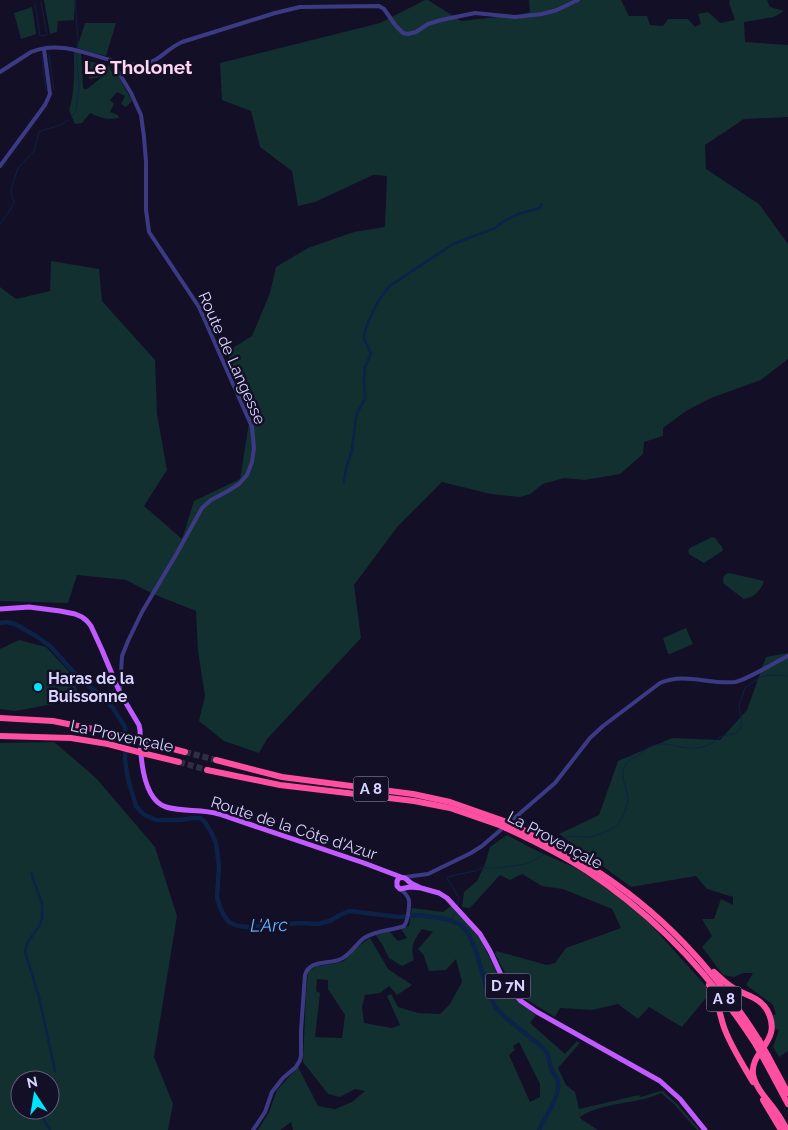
<svg xmlns="http://www.w3.org/2000/svg" width="788" height="1130" font-family="Raleway,sans-serif">
  <style>
    .green { fill: #12302f; fill-rule: evenodd }
    .lines { fill: none; stroke-linecap: round; stroke-linejoin: round }
    .stream { stroke: #0c2248; stroke-width: 1 }
    .canal { stroke: #0c2248; stroke-width: 2.5 }
    .river { stroke: #0c2248; stroke-width: 4.5 }
    .highway-tunnel { stroke: #312d47; stroke-width: 6; stroke-dasharray: 6 3; stroke-linecap: butt }
    .minor { stroke: #3d3a85; stroke-width: 4 }
    .major { stroke: #c25bff; stroke-width: 5 }
    .highway { stroke: #ff4fa3; stroke-width: 6 }
    .highway-bridge { stroke: #ff4fa3; stroke-width: 6 }
    .poi-dot { fill: #00e5ff; stroke: #130f26; stroke-width: 2 }
    .labels { text-anchor: middle; dominant-baseline: central; stroke-width: 5; stroke-linejoin: round; paint-order: stroke }
    .shield { fill: #130f26; stroke: #9e99be; stroke-width: 1 }
    .shield-label { font-size: 15px; font-weight: bold; fill: #d9d4ff }
    .street-label { font-size: 16px; fill: #d9d4ff; stroke: #130f26 }
    .poi-label { font-size: 16px; font-weight: bold; fill: #d9d4ff; stroke: #130f26; text-anchor: start }
    .water-label { font-size: 18px; font-style: italic; fill: #62b6ff; stroke: #130f26 }
    .quarter-label { font-size: 19px; font-weight: bold; fill: #ffd6f0; stroke: #130f26 }
  </style>
  <rect width="100%" height="100%" fill="#130f26"/>
  <g class="green">
    <polygon points="44,0 75,0 74,20 58,21 57,32 50,34"/>
    <polygon points="425,0 428,0 461,21 518,15 530,12 529,0 574,0 571,2 582,0 621,0 629,16 647,16 650,25 663,26 668,19 688,19 695,27 701,24 698,14 708,12 720,23 735,20 729,3 730,0 767,0 770,7 784,11 774,17 744,22 745,42 788,45 788,117 744,119 705,145 706,169 759,204 788,244 788,359 761,380 711,398 686,411 663,428 663,436 644,442 643,454 620,474 585,480 564,478 543,484 530,494 520,497 491,494 442,482 398,526 354,585 361,638 267,739 259,753 224,741 199,721 205,696 198,651 196,611 153,594 126,580 77,575 68,603 0,601 0,287 16,299 50,291 51,261 99,269 102,301 155,360 157,414 167,470 144,506 182,539 194,501 240,479 249,423 237,375 226,352 252,336 270,293 276,267 308,248 354,232 385,227 387,176 373,175 315,202 298,206 292,171 260,147 251,111 222,100 220,63 380,23"/>
    <polygon points="32,7 36,34 21,39 14,13"/>
    <polygon points="85,23 116,23 106,56 77,48"/>
    <path d="M74,51L81,52L83,87L84,89H87L102,77L89,79V61L109,66L111,71L118,75L132,101L126,107L121,104L125,96L117,92L110,100L114,104L110,112L118,115L119,118C106,120 101,118 90,113L82,123L75,124L69,110C75,92 74,71 74,51Z"/>
    <polygon points="712,537 715,538 722,547 723,550 721,552 704,563 689,554 688,551 690,548"/>
    <path d="M729,573L764,581C761,591 754,597 744,599L724,584C722,579 723,574 729,573Z"/>
    <polygon points="686,628 693,644 670,654 668,654 663,638"/>
    <polygon points="19,640 46,647 72,675 80,699 15,711 0,709 0,649"/>
    <polygon points="788,653 788,1051 779,1057 773,1047 779,1030 774,1029 772,1015 776,1014 773,1005 746,985 753,973 743,973 734,977 723,975 702,947 712,936 702,919 714,919 721,899 733,905 733,897 707,889 696,876 631,887 559,834 599,815 618,761 672,738 720,740 747,710 766,657"/>
    <path d="M54,742L96,778L155,847L177,916L154,1057L173,1104L168,1130H0V743ZM20,1080H50V1110H20Z"/>
    <polygon points="507,835 535,850 578,869 615,894 644,917 705,985 710,993 682,1027 649,1007 638,1019 618,1004 592,1010 560,1008 555,1017 524,998 505,973 495,954 496,951 547,965 555,963 566,948 621,928 612,909 563,889 542,886 522,874 510,880 500,875 470,908 462,907 464,892 477,881 485,864 490,847"/>
    <path d="M451,906L480,938L501,981L508,991L517,1000L536,1015L530,1023L565,1054L577,1041L580,1043L558,1068L566,1085L575,1092L579,1109L639,1095L640,1097C647,1096 656,1091 663,1091L677,1104L700,1130H697L674,1104L661,1093C636,1105 604,1101 580,1117L581,1119L598,1130H293L291,1122L280,1130H258L269,1112L277,1090L298,1067L318,1106L335,1109L352,1102L365,1091L355,1089L340,1097L328,1094L303,1062L306,994L308,972L316,966L332,964L344,961L357,947L370,938L388,969L412,985L397,995L389,986L380,993L365,995L362,1007L364,1023L392,1028L400,1025L387,996L391,994L398,1007L418,1013L440,1014L450,1004L462,982L456,959L446,970L429,971L423,954L418,949L433,932L422,929C414,940 410,946 414,960L402,966L389,958L382,944L375,934L389,931L398,941L407,938L401,929L409,926L412,908L443,912ZM317,979L328,980V989L345,1015L342,1038L315,1037L320,993L316,991ZM519,1042L540,1084V1097L530,1102L509,1055L515,1050L513,1046Z"/>
  </g>
  <g class="lines">
    <g class="stream">
      <polyline points="35,4 40,36 47,35 41,2"/>
      <polyline points="49,55 54,90"/>
      <polyline points="42,56 46,91"/>
      <polyline points="71,117 76,111 79,85 76,53 78,39 75,0"/>
      <path d="M0,224L10,210L14,203L11,192L12,186L18,168L34,151L39,132C49,127 59,128 68,120"/>
      <path d="M561,840C570,834 577,837 587,837C595,837 613,830 618,824C623,818 627,807 628,800C628,788 617,774 627,763C630,759 635,758 639,755C644,751 646,748 652,746C668,740 678,749 693,748C700,748 708,746 714,742C716,741 719,738 720,737C730,733 736,737 742,725L739,705L745,688L759,678L768,675L788,676"/>
      <polyline points="457,907 459,899 458,896 447,878 451,876 475,871 482,868 499,868 526,864 531,862 545,854"/>
      <polyline points="451,920 456,911"/>
    </g>
    <g class="canal">
      <path d="M344,482L346,469L352,450L356,417L358,411L365,399L364,381L365,367L371,354L364,339V335C368,320 379,296 391,285L453,244L495,228L501,223L518,214L540,208L541,204"/>
      <polyline points="32,873 32,876 42,903 42,918 40,925 27,943 25,952 39,997 55,1071"/>
      <polyline points="45,1110 44,1120 50,1130"/>
    </g>
    <path class="river" d="M0,623L7,622L15,624L36,636L50,646L79,678L104,698L113,708L125,727L126,743L125,760L128,779L136,806L143,814L156,820H180L193,818H200L205,822L211,832L216,843L219,867L217,897L220,907L224,916L229,922L238,926L249,927L301,923L318,924L330,921L340,915L350,911L399,917L419,915L447,919L461,925L468,933L475,948L487,989L495,1007L506,1018L542,1047C552,1057 547,1058 551,1068C552,1072 556,1075 557,1079C563,1094 545,1116 539,1130"/>
    <g class="highway-tunnel">
      <polyline points="185,752 216,760"/>
      <polyline points="179,762 207,770"/>
    </g>
    <g class="minor">
      <polyline points="110,60 116,68 131,93 141,115 144,137 146,162 146,210 149,232 199,307 252,427 254,448 252,462 247,475 239,484 228,491 211,500 202,508 177,553 142,612 128,641 122,656 120,690"/>
      <path d="M0,72L31,52C62,39 92,57 122,63C127,64 132,65 138,65C160,63 164,50 182,42L275,13L300,7L379,6L384,9L396,26L403,33L408,34L416,32L428,24L441,20L475,13L515,17L542,14L557,10L578,0"/>
      <polyline points="0,166 45,105 50,94 44,49"/>
      <path d="M405,877L428,874L471,853L482,846L555,783L590,738L603,726L660,683C685,672 709,685 735,682C747,680 775,662 788,656"/>
      <path d="M253,1130L265,1112L272,1092L283,1078L296,1067L300,1060L301,1056V1031L305,975C310,959 328,965 341,959C350,955 356,944 364,938C376,930 390,931 404,926C407,922 407,919 408,915C410,902 411,897 400,889"/>
    </g>
    <g class="major">
      <path d="M0,609L29,607L60,611L75,614L82,617L87,621L91,626L102,650L120,693L139,725L140,730C140,751 141,799 166,807C182,812 202,809 219,814L364,863L401,877"/>
      <path d="M421,888C418,886 414,885 411,883C406,880 406,876 399,878L397,881V886L400,889L410,887L421,888L439,893L447,898L480,934L490,951L503,979L513,992L521,1001L537,1012L660,1081L680,1099L705,1130"/>
    </g>
    <g class="highway">
      <polyline points="0,718 53,721 108,732"/>
      <polyline points="0,736 71,738 108,744"/>
      <polyline points="146,742 185,752"/>
      <polyline points="146,754 179,762"/>
      <polyline points="216,760 282,777 413,794 450,802 507,822"/>
      <polyline points="207,770 280,785 414,801 450,808 502,826"/>
      <path d="M511,824C538,837 564,850 589,866C661,911 714,969 759,1040"/>
      <path d="M506,828C534,841 561,854 587,871C657,917 711,975 756,1045"/>
      <path d="M714,972C720,977 725,983 732,987C743,995 760,997 767,1010C784,1041 750,1050 753,1074C755,1088 769,1101 777,1113C781,1118 784,1124 787,1130"/>
      <path d="M709,985C719,999 719,1015 725,1030C732,1048 743,1065 753,1082"/>
      <polyline points="768,1056 788,1093"/>
      <polyline points="765,1061 788,1104"/>
      <polyline points="763,1100 781,1130"/>
    </g>
    <g class="highway-bridge">
      <polyline points="108,732 146,742"/>
      <polyline points="108,744 146,754"/>
      <polyline points="507,822 511,824"/>
      <polyline points="502,826 506,828"/>
      <polyline points="759,1040 768,1056"/>
      <polyline points="756,1045 765,1061"/>
    </g>
  </g>
  <circle class="poi-dot" cx="38" cy="687" r="5"/>
  <g class="labels">
    <g class="shield">
      <rect x="353.5" y="776.5" width="35" height="25" rx="4"/>
      <rect x="485.5" y="973.5" width="45" height="25" rx="4"/>
      <rect x="706.5" y="986.5" width="35" height="25" rx="4"/>
    </g>
    <g class="shield-label">
      <text x="371" y="789">A 8</text>
      <text x="508" y="986">D 7N</text>
      <text x="724" y="999">A 8</text>
    </g>
    <g class="street-label">
      <text transform="translate(232 358) rotate(66)">Route de Langesse</text>
      <text transform="translate(122 736) rotate(12)">La Provençale</text>
      <text transform="translate(294 828) rotate(18)">Route de la Côte d'Azur</text>
      <text transform="translate(555 840) rotate(28)">La Provençale</text>
    </g>
    <g class="poi-label">
      <text x="48" y="678">Haras de la<tspan x="48" dy="18">Buissonne</tspan></text>
    </g>
    <g class="water-label">
      <text transform="translate(269 925) rotate(-1)">L'Arc</text>
    </g>
    <g class="quarter-label">
      <text x="138" y="67">Le Tholonet</text>
    </g>
  </g>
  <g transform="translate(35 1095) rotate(348)"><circle r="24" fill="#130f26" stroke="#625e7d"/>
  <path d="M0-4L9 19L0 12L-9 19Z" fill="#00e5ff"/>
  <text y="-8" font-size="14" font-weight="bold" text-anchor="middle" fill="#d9d4ff">N</text>
  </g>
</svg>
